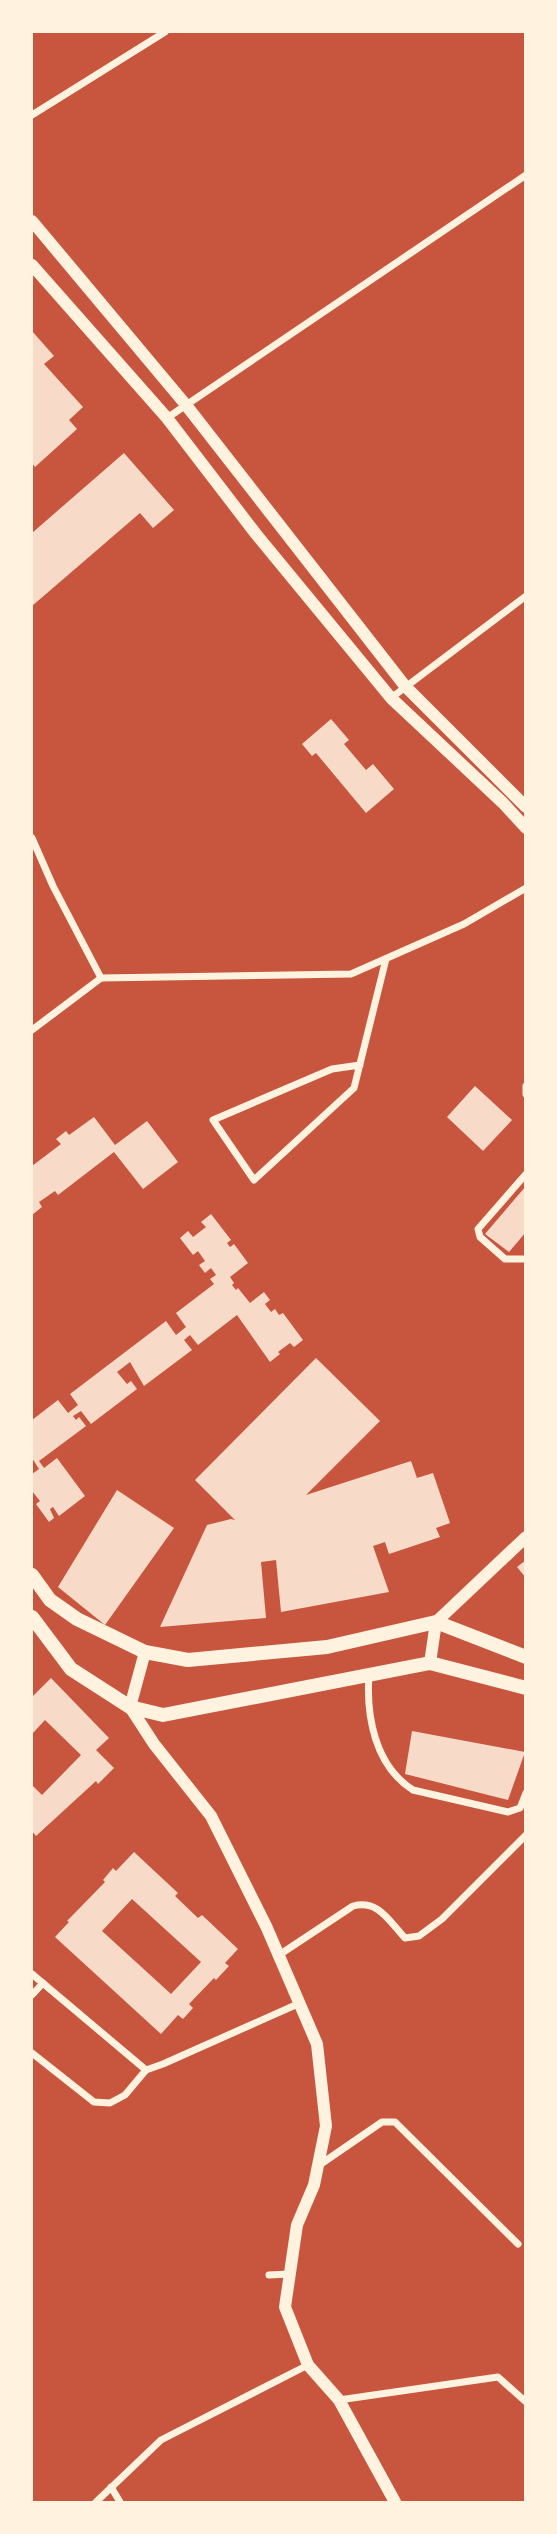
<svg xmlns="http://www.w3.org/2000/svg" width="557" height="2534" font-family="Lato,sans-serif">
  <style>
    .building { fill: #f7dbc8; fill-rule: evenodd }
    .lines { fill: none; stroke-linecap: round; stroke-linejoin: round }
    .minor { stroke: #fff3e0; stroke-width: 7 }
    .tertiary { stroke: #fff3e0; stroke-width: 12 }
    .secondary { stroke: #fff3e0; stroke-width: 14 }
  </style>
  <rect width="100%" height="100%" fill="#c8553d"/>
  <g class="building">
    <polygon points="32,331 54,356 44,364 83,407 69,420 77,429 35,467 32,463"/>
    <polygon points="124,453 174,510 153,528 140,513 32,606 32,533"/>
    <polygon points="331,719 349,740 344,744 366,770 373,764 394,789 366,813 316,753 312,756 302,744"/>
    <polygon points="475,1086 512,1120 483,1151 447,1117"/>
    <polygon points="94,1117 115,1145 147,1121 178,1162 143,1189 114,1152 58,1195 55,1191 39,1202 42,1207 32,1215 32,1166 61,1144 56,1139 66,1131 69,1135"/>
    <polygon points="526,1186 526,1232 509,1252 485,1234"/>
    <polygon points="211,1214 231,1240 227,1243 230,1247 234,1244 248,1263 230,1277 234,1283 232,1285 236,1290 238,1288 250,1303 264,1292 270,1300 265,1304 271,1312 275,1309 279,1315 283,1313 303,1340 294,1347 290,1343 278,1352 280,1354 270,1362 237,1315 198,1345 190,1335 184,1340 192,1350 144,1386 130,1362 117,1372 127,1384 131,1381 137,1389 91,1424 81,1411 73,1416 76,1420 79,1417 86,1426 39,1461 44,1468 57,1458 85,1496 59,1516 53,1507 50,1509 54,1518 49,1522 36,1504 40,1501 32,1491 32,1474 39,1469 32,1458 32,1420 58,1400 68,1413 78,1405 70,1394 166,1321 176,1335 186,1327 176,1313 214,1284 210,1279 216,1275 211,1268 205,1273 199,1265 205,1261 198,1251 193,1255 180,1238 188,1231 193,1237 206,1227 201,1222"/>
    <polygon points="316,1358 380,1421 306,1495 411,1461 417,1478 433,1473 450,1523 436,1528 440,1537 389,1554 385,1542 373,1546 389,1592 281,1612 276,1560 261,1562 266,1618 160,1627 207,1525 231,1519 235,1520 195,1480"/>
    <polygon points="117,1490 174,1528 105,1625 58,1587"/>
    <polygon points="526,1560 526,1578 517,1567"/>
    <polygon points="51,1678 109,1738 96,1750 114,1768 98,1784 96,1781 36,1836 32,1831 32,1785 42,1795 81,1755 45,1720 32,1734 32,1697"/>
    <polygon points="412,1731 525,1752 508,1800 405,1774"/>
    <path d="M134,1852L178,1893L175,1896L198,1918L202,1915L238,1949L225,1963L229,1966L216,1980L214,1978L189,2004L193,2008L183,2019L178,2015L161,2034L55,1937L69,1922L67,1921L105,1882L103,1880L113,1868L116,1871ZM132,1899L201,1962L171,1994L102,1931Z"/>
  </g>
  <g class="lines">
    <g class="minor">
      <polyline points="32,115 165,32"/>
      <polyline points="167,418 526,175"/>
      <polyline points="391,698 526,596"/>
      <polyline points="32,838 53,886 101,978"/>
      <polyline points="101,978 351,974 464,924 526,888"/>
      <polyline points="32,1030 101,978"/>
      <polyline points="360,1065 332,1069 213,1120 254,1180 354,1088 386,959"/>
      <polyline points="526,1086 526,1094"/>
      <polyline points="526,1174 478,1229 480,1237 505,1259 526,1259"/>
      <path d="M369,1675C366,1716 375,1766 413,1790L508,1812L520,1808L526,1793"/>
      <path d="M279,1955L353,1906C378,1899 389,1921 405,1938L419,1936L442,1919L526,1835"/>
      <polyline points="32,1974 146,2070"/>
      <polyline points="32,1995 43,1983"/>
      <polyline points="32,2053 94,2102 110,2103 125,2095 146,2070 163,2064 300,2003"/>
      <polyline points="318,2166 382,2122 395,2122 518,2244"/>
      <polyline points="269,2275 289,2274"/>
      <polyline points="339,2400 498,2377 526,2402"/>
      <polyline points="111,2487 120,2502"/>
      <polyline points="96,2502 161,2440 308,2365"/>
    </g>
    <g class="tertiary">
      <polyline points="32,221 186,405 405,686 526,807"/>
      <polyline points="32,265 167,418 256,534 391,698 503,803 526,828"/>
      <polyline points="145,1652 130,1707 154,1744 211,1816 267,1928 317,2044 326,2126 314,2185 297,2225 285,2307 308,2365 339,2400 395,2502"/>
      <polyline points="430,1663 436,1622 526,1537"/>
    </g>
    <g class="secondary">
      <polyline points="32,1575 50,1600 77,1619 145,1652 188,1660 327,1647 436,1622 526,1657"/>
      <polyline points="32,1617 71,1669 130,1707 163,1715 430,1663 526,1688"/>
    </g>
  </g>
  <rect width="557" height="2534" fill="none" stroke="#fff3e0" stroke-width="66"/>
</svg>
